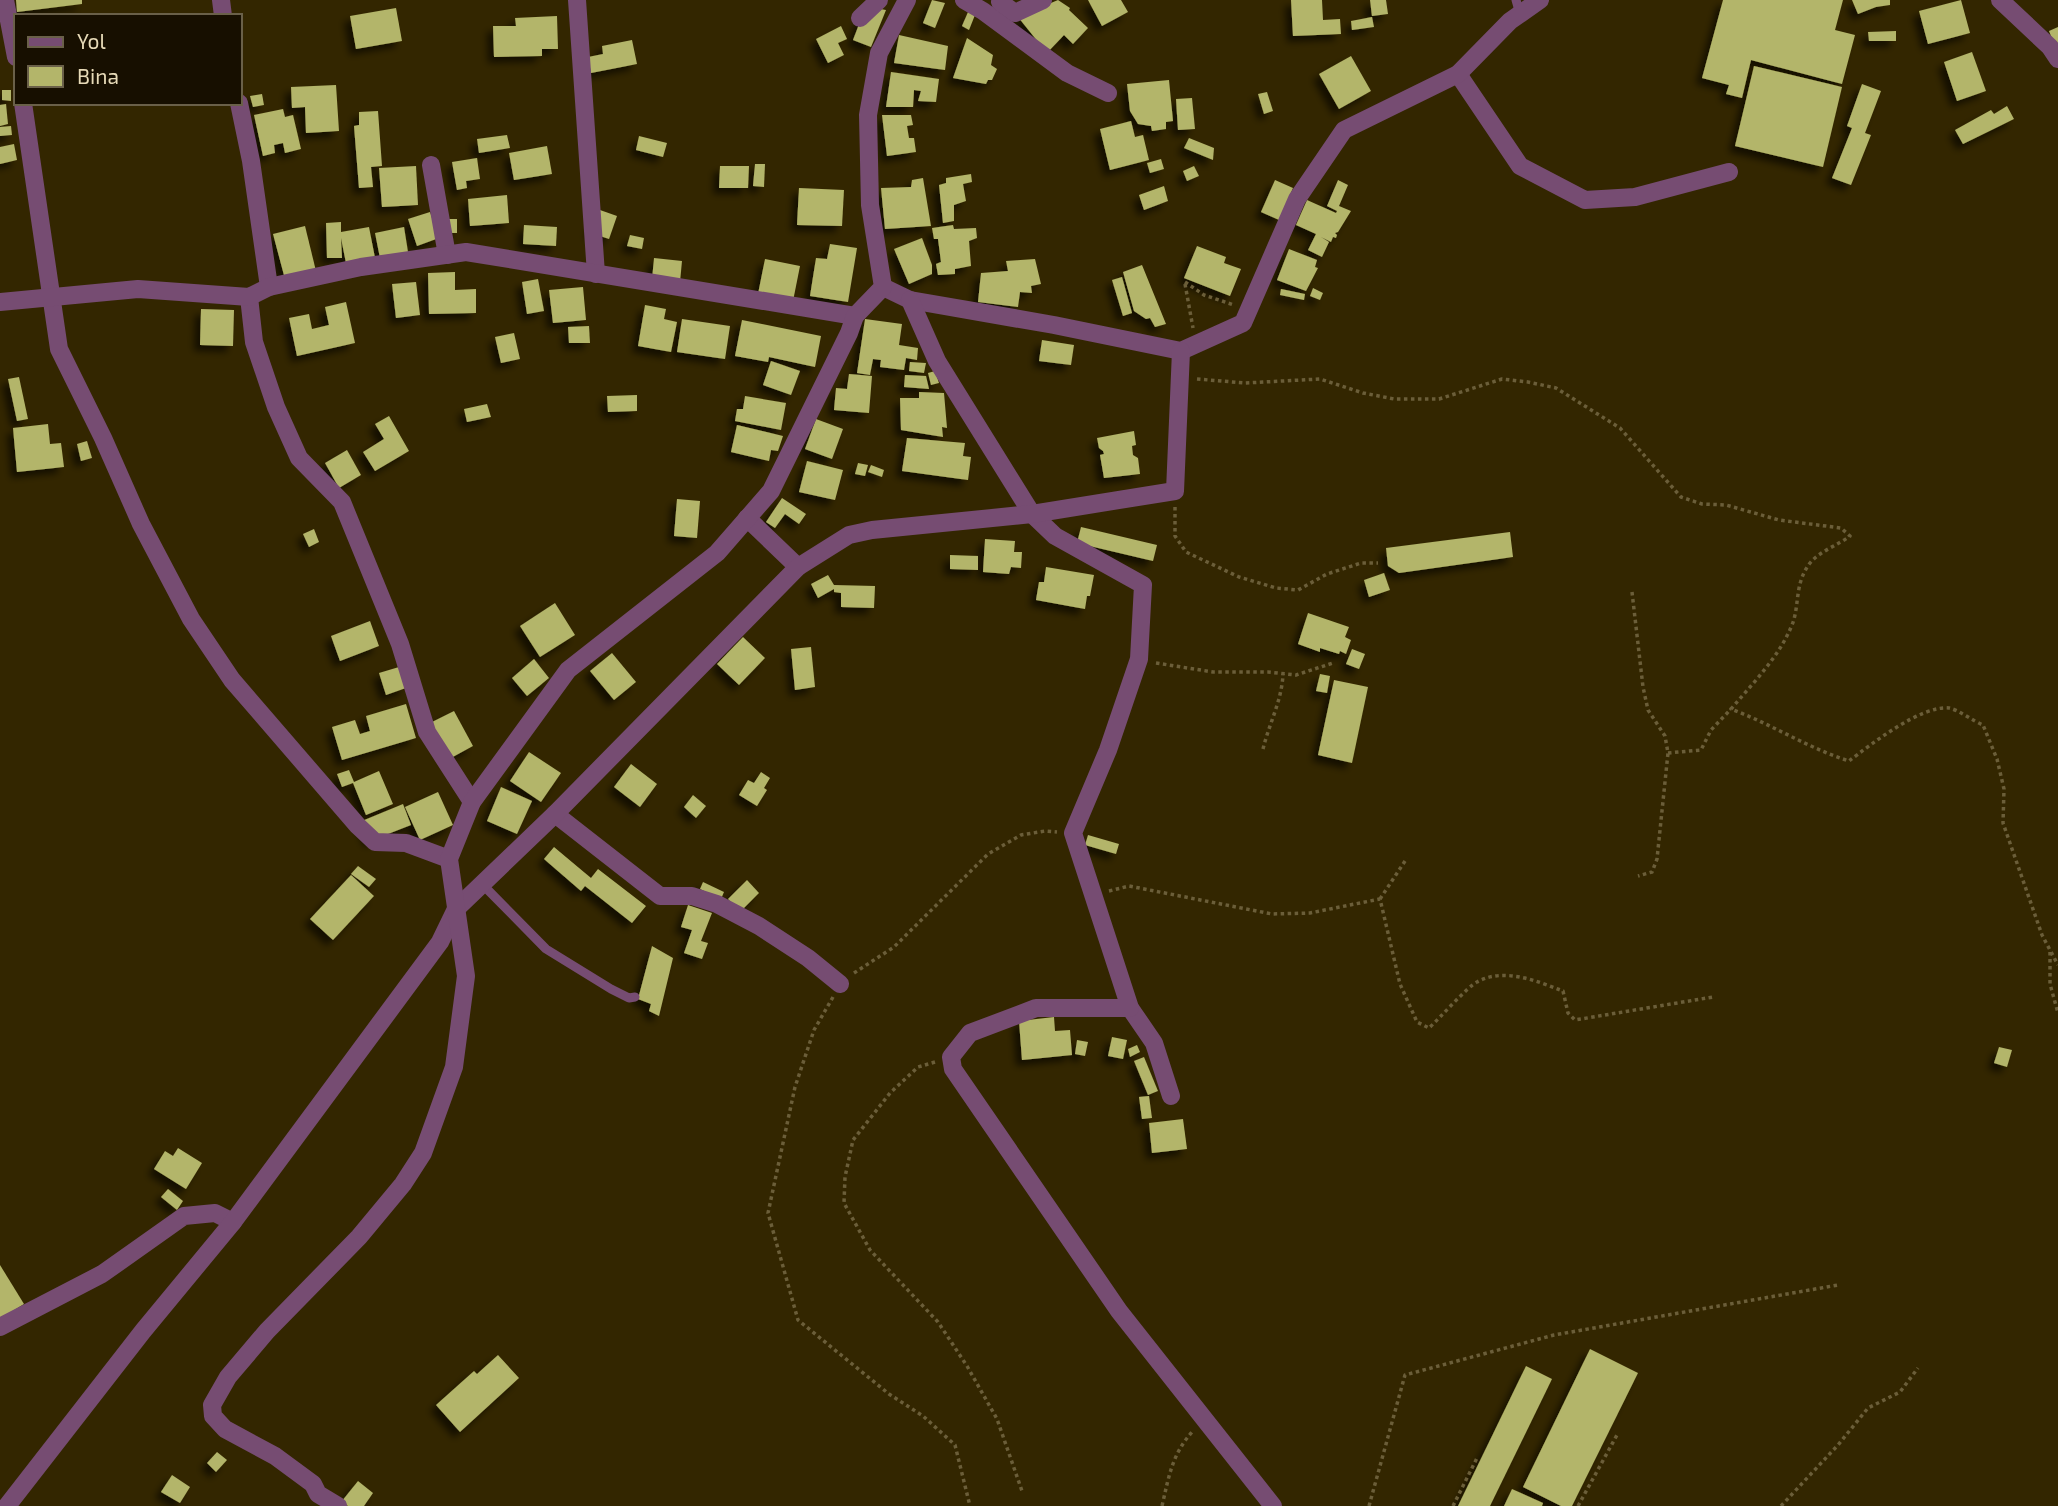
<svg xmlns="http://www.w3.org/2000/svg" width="2058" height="1506" font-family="'Exo 2',sans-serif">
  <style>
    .building { fill: #b3b56a; filter: url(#shadow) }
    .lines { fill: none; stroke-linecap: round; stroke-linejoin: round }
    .path { stroke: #6b5e39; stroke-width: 3.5; stroke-dasharray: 3.5 3.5; stroke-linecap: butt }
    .service { stroke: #764c72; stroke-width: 9 }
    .minor { stroke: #764c72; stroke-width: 18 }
  </style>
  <defs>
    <filter id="shadow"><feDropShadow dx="-6" dy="6" stdDeviation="3.5" flood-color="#0009"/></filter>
  </defs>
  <rect width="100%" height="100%" fill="#332600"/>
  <g class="building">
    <polygon points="16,0 82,0 82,4 17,12"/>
    <polygon points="932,0 945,3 935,28 923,23"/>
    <polygon points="1058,0 1070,8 1069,10 1088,28 1073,44 1064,35 1047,53 1018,17"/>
    <polygon points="1088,0 1121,0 1128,12 1102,26"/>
    <polygon points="1291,0 1322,0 1323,20 1340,19 1341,34 1293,36"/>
    <polygon points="1370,0 1386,0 1388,14 1372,16"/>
    <polygon points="1723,0 1843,0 1835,30 1855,35 1842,84 1751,60 1742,98 1726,94 1729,85 1702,78"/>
    <polygon points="1852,0 1890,0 1890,5 1876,7 1858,14"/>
    <polygon points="1961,0 1970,33 1928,44 1919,11"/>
    <polygon points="396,8 402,41 356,49 350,16"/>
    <polygon points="875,8 886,10 871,47 853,40 861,19"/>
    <polygon points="968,12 975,15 969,30 962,26"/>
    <polygon points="557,16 558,49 542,49 542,56 494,57 493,26 516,26 515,18"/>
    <polygon points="1372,17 1374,27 1352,30 1351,21"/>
    <polygon points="841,26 847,39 838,43 844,55 828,63 816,39"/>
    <polygon points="2058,27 2058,45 2055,46 2049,31"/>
    <polygon points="1896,31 1896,41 1869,41 1868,32"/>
    <polygon points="899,35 948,46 945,70 894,63"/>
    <polygon points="967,38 993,55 991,65 997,69 992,80 988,80 986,84 953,78"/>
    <polygon points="632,40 637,64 591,73 588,57 603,54 602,46"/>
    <polygon points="1972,52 1986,91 1957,101 1944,62"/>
    <polygon points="1351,56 1371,91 1339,109 1319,74"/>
    <polygon points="1754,66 1842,87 1823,167 1735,146"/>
    <polygon points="891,72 939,79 936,102 918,101 921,91 914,90 913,107 886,107"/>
    <polygon points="1169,80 1173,121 1166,122 1166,129 1152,131 1151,126 1138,124 1130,111 1127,84"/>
    <polygon points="1862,84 1881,91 1865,133 1871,135 1851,185 1832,178 1852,128 1847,126"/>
    <polygon points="336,85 339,131 306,133 305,107 292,108 291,87"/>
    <polygon points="2,90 11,90 11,101 2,100"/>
    <polygon points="1267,92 1273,111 1264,114 1258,94"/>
    <polygon points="262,94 264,105 253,107 250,96"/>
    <polygon points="1192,98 1195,129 1178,130 1176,99"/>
    <polygon points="6,104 8,124 0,126 0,105"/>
    <polygon points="2007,106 2014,119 1963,144 1955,130 1991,110 1994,114"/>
    <polygon points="283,109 285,117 293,115 301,149 285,153 283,143 274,145 275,153 263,156 254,115"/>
    <polygon points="378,111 382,166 371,167 373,187 359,188 354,126 359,125 359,112"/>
    <polygon points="882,115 911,115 913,125 907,126 909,138 914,138 916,152 887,156"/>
    <polygon points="1131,121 1135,137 1143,135 1149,160 1110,170 1100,129"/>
    <polygon points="11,126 12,135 0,136 0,127"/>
    <polygon points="507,135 510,148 479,153 477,139"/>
    <polygon points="639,136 667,143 663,157 636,150"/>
    <polygon points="1189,138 1214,148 1213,160 1184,148"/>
    <polygon points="14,144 17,160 0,164 0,147"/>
    <polygon points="547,146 552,174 514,180 509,153"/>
    <polygon points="477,158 480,179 466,181 467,188 457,190 452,162"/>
    <polygon points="1161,159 1164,169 1150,173 1147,163"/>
    <polygon points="755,164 765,164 764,187 753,186"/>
    <polygon points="416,166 418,205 382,207 379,168"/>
    <polygon points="720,166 749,166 748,188 719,188"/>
    <polygon points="1194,166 1199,176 1187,181 1183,171"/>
    <polygon points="971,174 972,182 963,184 966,201 954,205 954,221 943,223 939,185 946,183 946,178"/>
    <polygon points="923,178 931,226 885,229 881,188 911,187 912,180"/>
    <polygon points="1275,180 1293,188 1279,220 1261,212"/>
    <polygon points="1338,180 1348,185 1339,206 1351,211 1338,232 1335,233 1337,235 1336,238 1333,237 1331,242 1321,237 1329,242 1322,257 1308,250 1316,234 1296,225 1307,200 1336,213 1337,211 1327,206"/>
    <polygon points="1164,186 1168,201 1144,210 1139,195"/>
    <polygon points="799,188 844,190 842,226 797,225"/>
    <polygon points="507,195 509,223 470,226 468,199"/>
    <polygon points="600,210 617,216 609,239 591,233"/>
    <polygon points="430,212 439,238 417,246 408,219"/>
    <rect x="447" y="219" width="10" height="14"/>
    <polygon points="341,222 341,232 369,227 376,263 347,268 341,238 342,258 327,258 326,223"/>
    <polygon points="524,225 557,227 556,246 523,244"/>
    <polygon points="953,225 954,229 976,228 977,238 969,241 971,266 955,269 955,274 938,275 936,264 941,262 938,239 934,239 932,228"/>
    <polygon points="305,226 316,271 285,279 273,234"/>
    <polygon points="404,227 408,252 380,258 375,233"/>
    <polygon points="630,235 644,238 642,249 627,246"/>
    <polygon points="922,238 932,265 932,274 909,284 894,249"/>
    <polygon points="830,244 857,248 848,302 810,296 816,258 827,259"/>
    <polygon points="1197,246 1226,257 1224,263 1241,269 1230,296 1184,278"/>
    <polygon points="1289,249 1317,260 1315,267 1318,268 1306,291 1277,280"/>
    <polygon points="654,258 682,261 680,282 652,280"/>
    <polygon points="765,259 800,266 793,301 758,294"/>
    <polygon points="1035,259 1041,284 1031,286 1032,293 1020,292 1018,307 978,302 981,273 1008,271 1006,261"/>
    <polygon points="1142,265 1166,324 1155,327 1150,318 1146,319 1134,311 1123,272"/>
    <polygon points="455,272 455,290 476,289 476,313 429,314 428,273"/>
    <polygon points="1122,277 1132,313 1123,316 1112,280"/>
    <polygon points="538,279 544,311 527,314 522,282"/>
    <polygon points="416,282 420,315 396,318 392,284"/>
    <polygon points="583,287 586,320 553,323 549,290"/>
    <polygon points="1313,288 1323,293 1320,300 1310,296"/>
    <polygon points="1281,289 1305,294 1304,300 1280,295"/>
    <polygon points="346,302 355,343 297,356 289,318 309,314 312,329 329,325 325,307"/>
    <polygon points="645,305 666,309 664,319 677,322 671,352 638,346"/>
    <polygon points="201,309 234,310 233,346 200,345"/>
    <polygon points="682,319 730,326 725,359 677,352"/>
    <polygon points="865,319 902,324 899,345 918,348 917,360 906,358 904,370 880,367 881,360 873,359 870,375 857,373"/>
    <polygon points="742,320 821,336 815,367 769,357 768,362 735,356"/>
    <polygon points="589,326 590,343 569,343 568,327"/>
    <polygon points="514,333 520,359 501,363 495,337"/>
    <polygon points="1042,340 1074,345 1071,365 1039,361"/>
    <polygon points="771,361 800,371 791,395 763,385"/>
    <polygon points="910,362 926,363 924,373 909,371"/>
    <polygon points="935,371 939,383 931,385 928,373"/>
    <polygon points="849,374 872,376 869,413 834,410 836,388 847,389"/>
    <polygon points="905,375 926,376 929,389 904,387"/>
    <polygon points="19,377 28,419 17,421 8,379"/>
    <polygon points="919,392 944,393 947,428 942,427 943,437 901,430 900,398 919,398"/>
    <polygon points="637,395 637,411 608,412 607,396"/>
    <polygon points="745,396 786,403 781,430 735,421 737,409 743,409"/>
    <polygon points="487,404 491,417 467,422 464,409"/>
    <polygon points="389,416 409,451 375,471 363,452 384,439 375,424"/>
    <polygon points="816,419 843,429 832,459 805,449"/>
    <polygon points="48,424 50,444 61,443 64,467 17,472 13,428"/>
    <polygon points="737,425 783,436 778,451 771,450 769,461 731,452"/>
    <polygon points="1134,431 1136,445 1132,446 1133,455 1138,458 1140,474 1104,478 1100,455 1104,454 1103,451 1099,448 1097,438"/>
    <polygon points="907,438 965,443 963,456 971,457 968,480 902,471"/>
    <polygon points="87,441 92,458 81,461 77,444"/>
    <polygon points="347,450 361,475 339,488 325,463"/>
    <polygon points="807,461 843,470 835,500 799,492"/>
    <polygon points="858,463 868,465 865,476 855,474"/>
    <polygon points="871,465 884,470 882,477 868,472"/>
    <polygon points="782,498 806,514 799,524 785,514 775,528 766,522"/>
    <polygon points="677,499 700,501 697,538 674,536"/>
    <polygon points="1081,527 1157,545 1153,561 1077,543"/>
    <polygon points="314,529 319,542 309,547 303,534"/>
    <polygon points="1510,532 1513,557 1399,573 1388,566 1386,548"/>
    <polygon points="985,539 1015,541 1014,552 1022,552 1021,568 1011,567 1009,574 983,572"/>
    <polygon points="950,555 978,556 978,570 950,569"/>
    <polygon points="1046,567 1094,575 1090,596 1087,596 1085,609 1036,600 1039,582 1044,582"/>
    <polygon points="1384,573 1390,590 1369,597 1364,580"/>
    <polygon points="828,575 834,585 875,586 874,608 841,607 841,593 834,592 834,589 818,598 811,584"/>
    <polygon points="555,603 575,635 540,657 520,626"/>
    <polygon points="1308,613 1349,627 1345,637 1351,640 1346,654 1340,651 1339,654 1320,648 1320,652 1298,644"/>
    <polygon points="370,621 379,646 340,661 331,636"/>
    <polygon points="743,637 765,658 739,685 717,664"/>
    <polygon points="811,647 815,687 795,690 791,649"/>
    <polygon points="1352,649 1365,654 1359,669 1346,664"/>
    <polygon points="612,653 636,682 614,700 590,671"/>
    <polygon points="534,659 549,678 527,696 512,678"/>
    <polygon points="399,667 406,688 386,695 379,673"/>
    <polygon points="1320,674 1330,676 1327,693 1316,691"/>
    <polygon points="1334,680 1368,687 1352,763 1318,755"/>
    <polygon points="406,704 416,738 342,760 332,727 355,720 360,734 370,731 366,716"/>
    <polygon points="454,711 473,746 449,759 430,723"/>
    <polygon points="529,752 561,773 541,802 510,781"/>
    <polygon points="631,764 657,784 640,807 614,787"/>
    <polygon points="349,770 354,782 379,771 393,804 366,815 353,783 342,787 337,774"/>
    <polygon points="761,772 770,778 764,788 767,790 757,806 739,795 748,780 754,783"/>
    <polygon points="501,787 532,801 517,834 487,821"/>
    <polygon points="438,792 453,825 420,840 405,807"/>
    <polygon points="693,795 706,806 696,818 684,807"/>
    <polygon points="403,804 411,825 370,841 362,821"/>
    <polygon points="1088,835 1119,844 1116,854 1085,845"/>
    <polygon points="554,847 591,878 598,869 646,906 632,923 585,886 581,891 544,859"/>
    <polygon points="358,866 376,879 369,887 351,874"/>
    <polygon points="351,875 374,896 333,940 310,919"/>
    <polygon points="747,880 759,893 740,912 728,899"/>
    <polygon points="703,882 724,892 721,899 700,889"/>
    <polygon points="688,905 712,913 701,941 708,943 702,959 684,953 692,930 681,927"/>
    <polygon points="652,946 673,958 659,1016 649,1011 651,1004 638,999"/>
    <polygon points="1054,1017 1055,1031 1070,1030 1072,1055 1022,1060 1019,1021"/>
    <polygon points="1112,1037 1127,1040 1123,1059 1108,1056"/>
    <polygon points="1077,1040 1088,1042 1085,1056 1075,1054"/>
    <polygon points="1137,1045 1140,1052 1130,1057 1128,1049"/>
    <polygon points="1999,1047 2012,1050 2007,1067 1994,1063"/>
    <polygon points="1144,1057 1158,1091 1148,1095 1134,1061"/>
    <polygon points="1149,1096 1152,1118 1142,1119 1139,1097"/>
    <polygon points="1183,1119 1187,1149 1152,1153 1149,1123"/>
    <polygon points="178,1148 202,1163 186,1189 154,1169 165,1151 173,1156"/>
    <polygon points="168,1189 183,1201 177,1210 161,1197"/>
    <polygon points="0,1265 24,1304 0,1319"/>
    <polygon points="1590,1349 1638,1373 1572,1506 1561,1506 1523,1487"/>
    <polygon points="498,1355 519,1378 460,1432 436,1405 474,1371 477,1374"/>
    <polygon points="1526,1366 1552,1379 1490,1506 1458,1506"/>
    <polygon points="217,1452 227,1460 216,1472 207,1463"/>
    <polygon points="172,1475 190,1487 180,1503 161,1492"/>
    <polygon points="358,1481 373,1493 364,1506 348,1506 342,1501"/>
    <polygon points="1512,1489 1543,1503 1542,1506 1504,1506"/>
  </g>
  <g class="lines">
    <g class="path">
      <polyline points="1185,282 1204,295 1234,305"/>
      <polyline points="1185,284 1193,328"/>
      <path d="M1197,379L1245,383L1320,379L1363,393L1394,399H1439L1502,379L1528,382L1556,388L1620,428L1681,497L1702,504L1726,505L1779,520L1841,528L1850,536C1838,545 1820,551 1810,563C1794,584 1800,605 1792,625C1779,657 1753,683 1731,709C1771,724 1808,748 1849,761C1870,745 1921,705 1949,708C1959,710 1973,721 1983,725L1997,759L2004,789L2003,823L2042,935L2058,965"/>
      <polyline points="1175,507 1175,536 1186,552 1239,577 1276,588 1298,590 1327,574 1361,563 1378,563"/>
      <polyline points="1632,592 1643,687 1648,710 1665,736 1668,753 1657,859 1652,872 1638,876"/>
      <polyline points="1156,663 1213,672 1268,672 1296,675 1333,663"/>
      <path d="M1263,749C1269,724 1282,700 1283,674"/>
      <polyline points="1668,753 1701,750 1711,730 1731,709"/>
      <path d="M1109,891L1129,886L1272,914L1310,913L1380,899L1400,984L1417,1022L1429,1028C1440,1018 1467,987 1477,982C1504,967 1537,981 1563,991L1568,1013L1575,1020L1713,997"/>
      <polyline points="1380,899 1407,858"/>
      <polyline points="2050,952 2050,984 2058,1013"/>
      <polyline points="854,973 894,947 988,854 1021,835 1045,831 1057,832"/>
      <polyline points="833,997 814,1030 795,1087 768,1213 798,1320 889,1394 923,1416 955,1445 970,1506"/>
      <polyline points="935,1062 918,1067 890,1093 853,1140 845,1177 844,1203 870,1250 938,1322 967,1366 997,1419 1022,1491"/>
      <path d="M1162,1506C1169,1476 1172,1454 1193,1431"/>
      <polyline points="1369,1506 1405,1375 1554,1335 1838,1285"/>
      <polyline points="1453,1506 1478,1456"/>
      <polyline points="1578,1506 1617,1435"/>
      <polyline points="1781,1506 1838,1445 1868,1408 1900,1392 1918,1368"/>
    </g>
    <g class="service">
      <polyline points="1516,0 1520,14"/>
      <polyline points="482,884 546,949 611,989 629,998 635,997"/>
    </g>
    <g class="minor">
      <polyline points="5,0 16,57"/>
      <polyline points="221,0 223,16"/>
      <polyline points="577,0 596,274"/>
      <polyline points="964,0 983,11 1067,73 1108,93"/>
      <polyline points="2000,0 2050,47 2058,59"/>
      <polyline points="1000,2 1015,13 1043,0"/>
      <polyline points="860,18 879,0"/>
      <polyline points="1458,74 1520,166 1585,200 1635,197 1729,172"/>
      <polyline points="23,103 59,349 103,438 141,524 191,619 232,680 358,826 375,842 406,843 449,859"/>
      <polyline points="239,103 251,161 269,287"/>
      <polyline points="431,165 447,255"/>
      <polyline points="883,287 910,300 1054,325 1181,351 1243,323 1297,199 1344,130 1458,74 1510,21 1540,0"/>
      <polyline points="249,297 254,342 276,407 299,458 342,502 400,644 427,732 472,802"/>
      <polyline points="910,300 937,361 1032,514 1055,536 1143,585 1139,659 1108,750 1073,833 1130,1008 1154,1043 1171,1096"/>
      <polyline points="0,302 138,289 249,297 269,287 361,267 466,252 855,316"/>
      <polyline points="747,518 798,567"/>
      <polyline points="555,814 660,896 692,896 717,904 759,926 808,958 840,984"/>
      <polyline points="1130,1008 1036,1008 970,1033 951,1057 953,1069 1119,1311 1273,1506"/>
      <polyline points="0,1327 102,1274 184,1216 215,1213 233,1222"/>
      <polyline points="7,1506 143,1331 233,1222 440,942 456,909 555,814 798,567 849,535 872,530 1032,514 1175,491 1181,351"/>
      <polyline points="338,1506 318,1494 313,1484 275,1456 225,1429 213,1416 212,1405 228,1377 267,1331 359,1237 403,1184 423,1153 454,1067 466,976 449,859 472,802 568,670 717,553 771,491 849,333 855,316 883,287 870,205 868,115 879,53 907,0"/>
    </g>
  </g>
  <rect x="14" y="14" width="228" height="91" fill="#170f00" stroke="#6a6049" stroke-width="2"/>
  <rect x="28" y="37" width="35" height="10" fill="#764c72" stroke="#6a6049" stroke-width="2"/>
  <text x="77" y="49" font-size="21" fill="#e7dab7">Yol</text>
  <rect x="28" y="66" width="35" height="21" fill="#b3b56a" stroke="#6a6049" stroke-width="2"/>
  <text x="77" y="84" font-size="21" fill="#e7dab7">Bina</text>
</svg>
